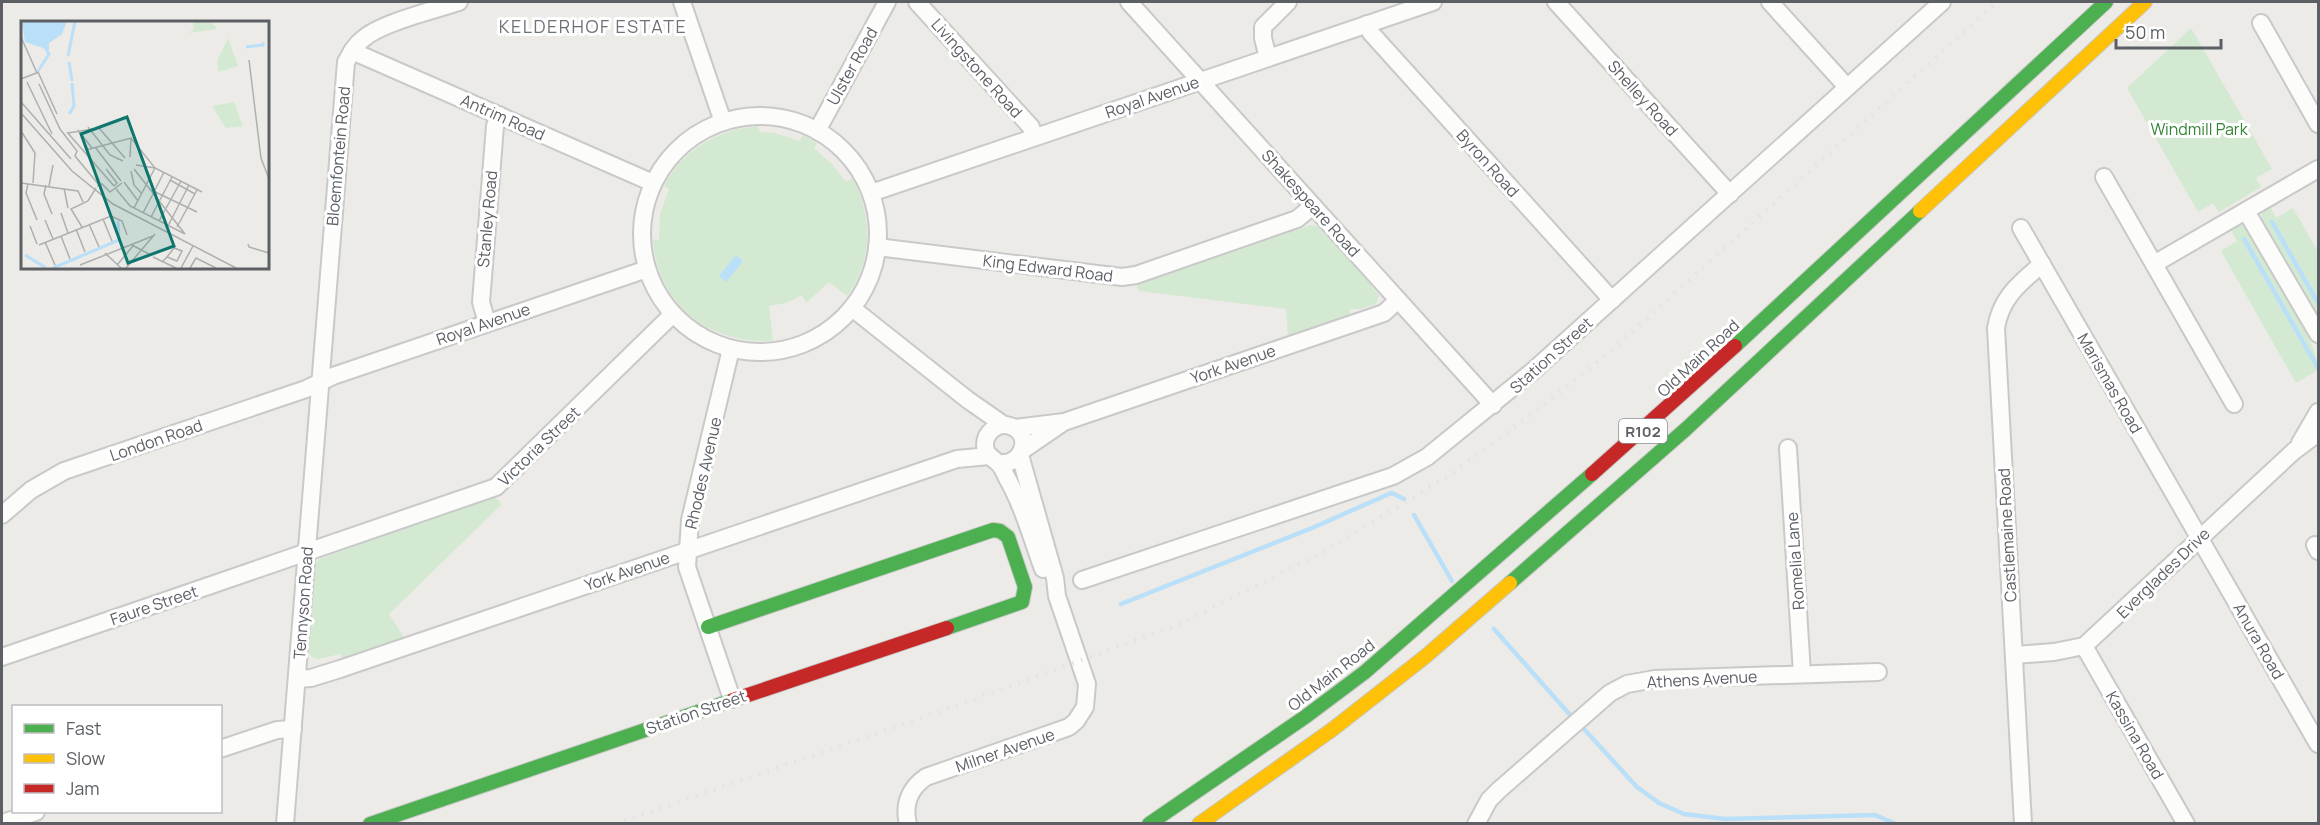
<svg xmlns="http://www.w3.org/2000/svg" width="2320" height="825" font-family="Manrope,sans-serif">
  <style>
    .green { fill: #d4e9d2 }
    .water { fill: #badff8 }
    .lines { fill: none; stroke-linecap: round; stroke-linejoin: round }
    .stream { stroke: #badff8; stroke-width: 4.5 }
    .street-casing { stroke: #c9c9c9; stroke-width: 20 }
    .fast-casing { stroke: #c7c8c7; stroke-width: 16 }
    .slow-casing { stroke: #c7c8c7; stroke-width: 16 }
    .jam-casing { stroke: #c7c8c7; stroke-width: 16 }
    .street { stroke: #fcfcfb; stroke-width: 16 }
    .fast { stroke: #4caf50; stroke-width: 14 }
    .slow { stroke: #ffc107; stroke-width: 14 }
    .jam { stroke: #c62828; stroke-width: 14 }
    .rail { stroke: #e3e2e2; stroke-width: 4.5; stroke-dasharray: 1.5 8; stroke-linecap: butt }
    .labels { text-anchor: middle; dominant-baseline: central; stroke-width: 6; stroke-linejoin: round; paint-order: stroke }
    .shield { fill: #fff; stroke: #8d9093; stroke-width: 1.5 }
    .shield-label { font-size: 15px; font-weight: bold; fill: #5c6065 }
    .street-label { font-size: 16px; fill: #5c6065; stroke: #fff }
    .park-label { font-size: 16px; fill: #348435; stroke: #fff }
    .neighbourhood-label { font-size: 18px; letter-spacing: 1.5px; fill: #6d7277; stroke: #fff }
    .inset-river { fill: none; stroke: #badff8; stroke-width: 3 }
    .inset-road { fill: none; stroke: #aeafaf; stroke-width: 1.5 }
    .view { fill: #0f766e; fill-opacity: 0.15; stroke: #0f766e; stroke-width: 3 }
    .inset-edge { fill: none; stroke: #5c6065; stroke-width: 3 }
  </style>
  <rect width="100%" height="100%" fill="#ecebe7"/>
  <g class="green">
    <polygon points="2191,28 2272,169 2256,178 2261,187 2219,212 2213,203 2198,212 2127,88"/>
    <path d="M758,126L760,132L775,133L800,141L803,135L817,143L814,148L833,165L846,182L852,178C873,214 873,262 847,296L829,282L806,303L802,295L786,303L769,306L773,341C709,344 658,306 653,240H659L660,214L669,189L664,186C684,149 717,130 758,126Z"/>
    <polygon points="2269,205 2276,218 2293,208 2318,252 2318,321 2261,221 2262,210"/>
    <path d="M2237,224L2245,226L2249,231C2267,262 2318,339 2318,370L2296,383L2221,251L2237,241L2230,228Z"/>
    <polygon points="1311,225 1318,226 1330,239 1332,237 1374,284 1372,287 1379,295 1376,304 1360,309 1350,309 1350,317 1288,338 1286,309 1139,291 1135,281 1291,228 1293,231"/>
    <polygon points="494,496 502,504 389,614 405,639 344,660 340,654 318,659 312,657 309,652 310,635 307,634 310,588 314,588 315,565 319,559 342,551 341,548"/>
  </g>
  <polygon class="water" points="736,255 743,261 726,282 719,276"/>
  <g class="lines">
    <g class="stream">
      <polyline points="2272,222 2318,303"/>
      <polyline points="2244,239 2318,368"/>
      <polyline points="1414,515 1452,581"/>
      <polyline points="1121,604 1312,528 1389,494 1392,493 1404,499"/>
      <polyline points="1494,629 1571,716"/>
      <polyline points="1583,728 1637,787 1659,803 1684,814 1725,819 1875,815 1896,824"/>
    </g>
    <defs>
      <g id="street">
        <polyline points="682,2 723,122"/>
        <polyline points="917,2 1031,127 1034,137"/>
        <polyline points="1129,2 1493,405"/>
        <polyline points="1556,2 1730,194"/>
        <polyline points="1770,2 1847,87"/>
        <polyline points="2261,23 2318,124"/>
        <polyline points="1367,24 1371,33 1612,300"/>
        <polyline points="352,51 653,183"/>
        <polyline points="1268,58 1263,38 1263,27 1288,2"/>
        <circle cx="760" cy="234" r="118"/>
        <polyline points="817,131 887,2"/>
        <polyline points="2104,177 2234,404"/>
        <polyline points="871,193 1433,2"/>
        <polyline points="2246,211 2318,334"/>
        <polyline points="2021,228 2318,744"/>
        <polyline points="877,247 1122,277 1136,275 1297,219 1313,206"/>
        <polyline points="2154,264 2318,169"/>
        <polyline points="852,308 968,400 1004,425"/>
        <polyline points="487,323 481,302 495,126 499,115"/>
        <polyline points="731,349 690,520 687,567 732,699"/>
        <polyline points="1015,428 1064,422 1384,313 1398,300"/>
        <polyline points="2300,443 2318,412"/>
        <polyline points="1788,448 1802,674"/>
        <polyline points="1023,450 1061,424"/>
        <path d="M999,463C1024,466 1033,433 1010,426C998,422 985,432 985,445C985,455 992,457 998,463C1002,466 1005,474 1007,478C1023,506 1032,539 1043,569"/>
        <polyline points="2,515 31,490 64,471 306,389 333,376 647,269"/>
        <polyline points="2315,545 2318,551"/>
        <polyline points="1082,580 1393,476 1427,457 1534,370 1942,2"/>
        <polyline points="2084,646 2186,824"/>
        <polyline points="2014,655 2054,652 2084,646 2294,451 2318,433"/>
        <polyline points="2,657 496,487 673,314"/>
        <polyline points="297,679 311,678 340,669 957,459 989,456"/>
        <polyline points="220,749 277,730 293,729"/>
        <polyline points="2,823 36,812"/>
        <path d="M285,824L346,62C351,53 355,45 363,39C380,23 435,10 459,2"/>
        <path d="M908,824C903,804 910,788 926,777L1069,727L1076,721L1085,707L1087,684L1057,596L1055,578L1020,455"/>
        <polyline points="1476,824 1489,800 1499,790 1610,693 1627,684 1655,679 1878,672"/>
        <path d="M2023,824L1996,328C2001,297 2020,283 2042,264"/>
      </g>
      <g id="fast">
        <polyline points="1735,346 2106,2"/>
        <polyline points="1510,583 1686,429 1920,211"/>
        <polyline points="708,627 993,530 1000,531 1008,537 1025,587 1022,602 947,628"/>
        <polyline points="370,824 733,700"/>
        <polyline points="1149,824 1305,717 1365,672 1592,474"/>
      </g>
      <g id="slow">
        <polyline points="1920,211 2145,2"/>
        <polyline points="1199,824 1333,729 1426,656 1510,583"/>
      </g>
      <g id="jam">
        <polyline points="1592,474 1735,346"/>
        <polyline points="733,700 947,628"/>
      </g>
    </defs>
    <use href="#street" class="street-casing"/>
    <use href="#fast" class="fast-casing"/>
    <use href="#slow" class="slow-casing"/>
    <use href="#jam" class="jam-casing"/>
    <use href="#street" class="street"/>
    <use href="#fast" class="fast"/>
    <use href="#slow" class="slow"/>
    <use href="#jam" class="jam"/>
    <polyline class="rail" points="615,824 967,702 1182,623 1325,551 1450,475 1528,417 1604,357 1997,2"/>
  </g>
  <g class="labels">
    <rect class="shield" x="1619" y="419" width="48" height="24" rx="4.5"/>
    <g class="shield-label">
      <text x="1643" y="431">R102</text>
    </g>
    <g class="street-label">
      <text transform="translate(852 66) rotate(-61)">Ulster Road</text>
      <text transform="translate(977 68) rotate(48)">Livingstone Road</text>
      <text transform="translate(1152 97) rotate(-19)">Royal Avenue</text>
      <text transform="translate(1643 98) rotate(48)">Shelley Road</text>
      <text transform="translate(503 117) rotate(24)">Antrim Road</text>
      <text transform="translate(338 156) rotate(-85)">Bloemfontein Road</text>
      <text transform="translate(1488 163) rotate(48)">Byron Road</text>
      <text transform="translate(1311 203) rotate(48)">Shakespeare Road</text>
      <text transform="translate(487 219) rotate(-85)">Stanley Road</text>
      <text transform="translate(1048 268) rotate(7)">King Edward Road</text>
      <text transform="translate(483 324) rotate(-19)">Royal Avenue</text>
      <text transform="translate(1551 355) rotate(-42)">Station Street</text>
      <text transform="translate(1698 358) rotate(-43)">Old Main Road</text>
      <text transform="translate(1233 364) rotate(-19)">York Avenue</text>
      <text transform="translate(2110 383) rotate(60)">Marismas Road</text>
      <text transform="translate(156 440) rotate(-19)">London Road</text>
      <text transform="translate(539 446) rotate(-44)">Victoria Street</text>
      <text transform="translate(703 473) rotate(-77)">Rhodes Avenue</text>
      <text transform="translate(2007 535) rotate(-93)">Castlemaine Road</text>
      <text transform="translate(1795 561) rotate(-94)">Romelia Lane</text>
      <text transform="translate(627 571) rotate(-19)">York Avenue</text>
      <text transform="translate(2163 573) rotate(-44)">Everglades Drive</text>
      <text transform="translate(303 603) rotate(-86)">Tennyson Road</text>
      <text transform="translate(154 605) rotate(-19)">Faure Street</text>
      <text transform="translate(2259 641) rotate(60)">Anura Road</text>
      <text transform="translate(1331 675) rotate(-38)">Old Main Road</text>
      <text transform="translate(1702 679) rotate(-3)">Athens Avenue</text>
      <text transform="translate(696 712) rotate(-19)">Station Street</text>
      <text transform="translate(2135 735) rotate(60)">Kassina Road</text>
      <text transform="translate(1005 750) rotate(-19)">Milner Avenue</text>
    </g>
    <g class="park-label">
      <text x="2199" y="129">Windmill Park</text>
    </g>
    <g class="neighbourhood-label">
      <text x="593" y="26">KELDERHOF ESTATE</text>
    </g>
  </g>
  <g transform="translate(21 21)">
    <rect width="248" height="248" fill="#ecebe7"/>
    <path d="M172,0H189L196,8L168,12L173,8ZM207,17L217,45L198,51L196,40ZM213,81L222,105L205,107L191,85Z" fill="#d4e9d2"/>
    <path d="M1,0H46L41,13L28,22V29L4,21Z" fill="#badff8"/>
    <path class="inset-river" d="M225,26L242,24V21M47,35L54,0M48,41L51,60M17,50L28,33L24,26M48,93L53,85L51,62M4,234L25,247M32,247L98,219L97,200"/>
    <path class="inset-road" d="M0,16L16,52M228,39L240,137L248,158M17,51L36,93M0,58L18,51M6,61L31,113M18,63L39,108L56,130L54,135L78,164M0,81L50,138M0,92L51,150L92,183L215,247M67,106L89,134L102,140M57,109L71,127M0,110L14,132L12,162M46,111L93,165M47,112L78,107L104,137M74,126L100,160M65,129L110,117L134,147L181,171M109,136L110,117M115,144L134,147M85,148L96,162L93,165M110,150L113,164L121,173M149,159L174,173M103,161L117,180M0,162L57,170L62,181M7,163L5,172L16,199M25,164L23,173L31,193M28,165L32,144M76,165L81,163L89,171L101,162M43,167L47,187M95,168L109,185L164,213L113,148M128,168L176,191M134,169L143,151M113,187L134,147M40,192L47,212M122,192L132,173M130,196L151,156M82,198L91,220M24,199L32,218M138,200L160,160M68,203L78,226M9,205L16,223M147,205L168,164M61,206L50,188L67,180L75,167M156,206L176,169M55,208L64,231M40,215L49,238M24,221L34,244M227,223L228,226L248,232M18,224L90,195L101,200L106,214M111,224L130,234M84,232L100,247M132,236L155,247M142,240L146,236L153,227L161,230L156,240L146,236M59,244L132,215M96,244L112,225M105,247L134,213M160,247L172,225M169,247L175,237L195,247"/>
    <path class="view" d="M106,96L153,225L107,242L60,113Z"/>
    <rect width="248" height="248" class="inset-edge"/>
  </g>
  <rect width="2320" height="825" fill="none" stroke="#5c6065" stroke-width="6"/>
  <rect x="12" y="705" width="210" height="108" fill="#ffffff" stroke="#bebfc1" stroke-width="1.5"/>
  <rect x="24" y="724" width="30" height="9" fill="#4caf50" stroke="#bebfc1" stroke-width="1.5"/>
  <text x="66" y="735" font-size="18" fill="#5c6065">Fast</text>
  <rect x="24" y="754" width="30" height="9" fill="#ffc107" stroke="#bebfc1" stroke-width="1.5"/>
  <text x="66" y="765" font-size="18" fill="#5c6065">Slow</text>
  <rect x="24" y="784" width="30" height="9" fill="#c62828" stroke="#bebfc1" stroke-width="1.5"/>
  <text x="66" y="795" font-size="18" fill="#5c6065">Jam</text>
  <path d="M2116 39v9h105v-9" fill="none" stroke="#5c6065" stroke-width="3"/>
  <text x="2125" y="39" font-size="18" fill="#5c6065" stroke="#ffffff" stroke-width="4.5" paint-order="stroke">50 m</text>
</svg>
